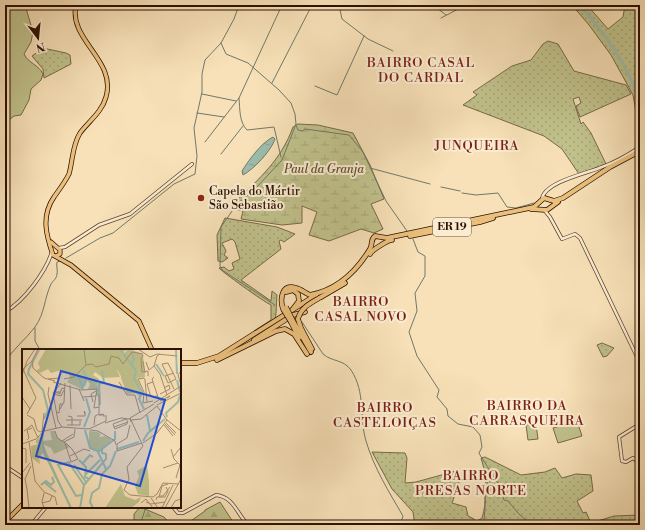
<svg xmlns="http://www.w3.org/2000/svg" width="645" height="530" font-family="'Libre Bodoni',serif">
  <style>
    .grass { fill: url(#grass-dots); stroke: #766a48 }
    .forest { fill: url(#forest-firs); stroke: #766a48 }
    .wetland { fill: url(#wetland-marsh); stroke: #766a48 }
    .park { fill: #c1c28c; stroke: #766a48 }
    .water { fill: url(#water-ripples); stroke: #6f796a }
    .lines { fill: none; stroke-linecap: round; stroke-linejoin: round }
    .stream { stroke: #6f796a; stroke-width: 1 }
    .river { stroke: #9dbeae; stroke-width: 3 }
    .minor-casing { stroke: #5e4530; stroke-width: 4 }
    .major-casing { stroke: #2a1103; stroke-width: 5 }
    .highway-casing { stroke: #2a1103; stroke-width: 5.5 }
    .minor { stroke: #faecd1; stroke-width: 2.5 }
    .major { stroke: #ecc07c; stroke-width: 3.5 }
    .highway { stroke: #ecc07c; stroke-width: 4 }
    .highway-bridge-casing { stroke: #2a1103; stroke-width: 5.5; stroke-linecap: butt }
    .highway-bridge { stroke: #ecc07c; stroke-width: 4 }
    .poi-dot { fill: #8f2418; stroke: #faecd1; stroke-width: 1.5 }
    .labels { text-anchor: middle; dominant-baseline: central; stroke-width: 4; stroke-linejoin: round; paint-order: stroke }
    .shield { fill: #faecd1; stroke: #685341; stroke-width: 1 }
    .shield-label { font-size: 11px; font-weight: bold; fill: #2a1103 }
    .park-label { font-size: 12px; font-style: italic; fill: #5f4f33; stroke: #faecd1 }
    .poi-label { font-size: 12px; fill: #2a1103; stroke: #faecd1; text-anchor: start }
    .neighbourhood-label { font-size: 13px; letter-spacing: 1px; fill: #7a1f14; stroke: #faecd1 }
    .inset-river { fill: none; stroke: #9dbeae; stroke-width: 2 }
    .inset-road { fill: none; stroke: #a68e70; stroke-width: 1 }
    .view { fill: #1d4ed8; fill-opacity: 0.15; stroke: #1d4ed8; stroke-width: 2 }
    .inset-edge { fill: none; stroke: #2a1103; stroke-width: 2 }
  </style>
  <defs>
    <pattern id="grass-dots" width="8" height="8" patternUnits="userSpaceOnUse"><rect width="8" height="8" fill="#c1c28c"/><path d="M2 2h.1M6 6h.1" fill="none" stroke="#a6a677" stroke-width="1.8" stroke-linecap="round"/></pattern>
    <pattern id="forest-firs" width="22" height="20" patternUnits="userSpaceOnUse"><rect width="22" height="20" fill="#c1c28c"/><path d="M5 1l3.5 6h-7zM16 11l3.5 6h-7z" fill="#a6a677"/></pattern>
    <pattern id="wetland-marsh" width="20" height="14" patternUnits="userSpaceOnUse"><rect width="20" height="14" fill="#c1c28c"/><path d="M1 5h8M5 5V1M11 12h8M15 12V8" fill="none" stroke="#a6a677"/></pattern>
    <pattern id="water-ripples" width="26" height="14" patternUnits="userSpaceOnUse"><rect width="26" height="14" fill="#9dbeae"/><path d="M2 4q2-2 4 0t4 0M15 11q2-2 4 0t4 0" fill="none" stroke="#87a294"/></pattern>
  </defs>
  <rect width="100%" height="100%" fill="#f8e1b8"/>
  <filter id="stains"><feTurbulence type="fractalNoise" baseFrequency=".005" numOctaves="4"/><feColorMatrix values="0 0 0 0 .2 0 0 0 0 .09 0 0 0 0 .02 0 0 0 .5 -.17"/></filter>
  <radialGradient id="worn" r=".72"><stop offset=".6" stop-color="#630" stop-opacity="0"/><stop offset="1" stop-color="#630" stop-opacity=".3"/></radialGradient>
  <g class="grass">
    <polygon points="572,5 587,5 608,29 623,17 625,5 640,5 639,147 639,129 633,95 611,55 589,25"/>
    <polygon points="548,41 558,44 574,71 626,85 631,94 580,117 576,106 581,103 579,97 573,99 581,124 583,122 591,133 606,164 579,174 562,149 544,136 463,105 477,95 473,92 512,66 531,60 543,44"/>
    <polygon points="38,47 66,53 70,55 71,64 44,78 43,69 32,56 39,51"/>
    <path d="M225,218L277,227L295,234L284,242L281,240L279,241L281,249L241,280L271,301L272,291L277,295C276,304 277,311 275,320L255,333L254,331L271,320V305C264,302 221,271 219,268L224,267L229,271L234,269L232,263L240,259L235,242L232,239L222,243L226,251L224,255L228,258L222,262L218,261L217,235Z"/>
    <polygon points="602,343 614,348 607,356 603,357 597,345"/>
    <path d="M372,452L405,453L407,458L405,483L416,482L456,471L459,483L452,503L466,507L468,516L474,519L476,522L482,518C484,511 487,498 483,490L487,479L481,458L485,457L521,475L545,472L555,468L562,478L576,474L591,475L593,491L577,501L583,513L586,512L591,523L614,516L640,515V525H415L413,512L392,489Z"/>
  </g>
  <g class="forest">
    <polygon points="220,502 235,525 185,525 205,511 205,510"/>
    <polygon points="140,507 164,517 171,525 134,525 134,514"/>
  </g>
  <path class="wetland" d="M298,124L318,125L353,133L370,165L384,199L371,204L383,229L374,233L361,229L329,241L309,235L317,212L302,206V223L282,225L241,219L243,211L238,210L235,202C260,178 281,160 293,127Z"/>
  <g class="park">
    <path d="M5,5H25L33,32L31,42L24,54C28,63 39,65 43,74L41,80L31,89L29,100L21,115L14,116L5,123Z"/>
    <polygon points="577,421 582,436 558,443 553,428"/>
    <polygon points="536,424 538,439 528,440 526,425"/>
  </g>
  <path class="water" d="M273,137L275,139C271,151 254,169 243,175L242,171C249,160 261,143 273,137Z"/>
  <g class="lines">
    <g class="stream">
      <polyline points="339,5 342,19 368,39 393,51"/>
      <polyline points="409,5 414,9"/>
      <polyline points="433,5 446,15"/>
      <polyline points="441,18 466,5"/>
      <polyline points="221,43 226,54 248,63 279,90 291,103 295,114 296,124 282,160 255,189 237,204 221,227 220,266 222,270 275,305"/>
      <polyline points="272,83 312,5"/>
      <polyline points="315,86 337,95 364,36"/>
      <polyline points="202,94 236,101"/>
      <polyline points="197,113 224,117"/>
      <polyline points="296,125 298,130 302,131 305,129 349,135 363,152 386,201 407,231"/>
      <polyline points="205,142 239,98"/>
      <polyline points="221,154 243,126"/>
      <path d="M281,157L274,127L247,130C239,122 240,109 239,98L282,5"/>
      <polyline points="370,168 430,184"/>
      <polyline points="441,187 460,191"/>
      <polyline points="462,193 476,195 498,193 507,207 516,208 534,203"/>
      <polyline points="413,239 418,252 425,256 425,276 415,293 417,311 409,332 417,356 439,390 437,397 447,409 448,416 458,424 473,427 480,435 482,447 479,453 480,455 499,485 504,500 508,501 518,513 531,525"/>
      <polyline points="66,258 100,238 113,233 174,184 195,174 197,156 194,128 202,92 202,74 205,60 221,43 234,19 239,5"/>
      <path d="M302,322L323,354C332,362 343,359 351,370C366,393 359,417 366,441C374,468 389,492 403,516L400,525"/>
      <polyline points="35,328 35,341 40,350"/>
      <path d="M5,362C13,349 26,339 35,327C45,313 44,299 51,284C53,281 57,278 57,274C58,270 56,266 57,262L60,261"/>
      <polyline points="140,525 146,507"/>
      <path d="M483,525C487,507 483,490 490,473"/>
    </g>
    <path class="river" d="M580,5C605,34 630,67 640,104"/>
    <defs>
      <g id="minor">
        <path d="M542,199C544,182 588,173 602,167C616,162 628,155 640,147"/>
        <polyline points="545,211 550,217 562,239 575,234 580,238 640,363"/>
        <polyline points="59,248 65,247 99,225 130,214 192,164"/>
        <path d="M5,312C24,301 45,273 52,252"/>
        <polyline points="640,424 619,437 622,461 626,462 633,458 640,463"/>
        <polyline points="5,466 23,478"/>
        <path d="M173,507L178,513H183L216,495C234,497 237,514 248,525"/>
        <polyline points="31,525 46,507"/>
      </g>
      <g id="major">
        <path d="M76,5C68,40 117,60 106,97C102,112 89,121 80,133C72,146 73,160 69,174C65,182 59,190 54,197C41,216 46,235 53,255L71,265L139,321L152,350"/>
        <polyline points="51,242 60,250 60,254 56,256"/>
        <polyline points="5,522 23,504"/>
      </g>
      <g id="highway">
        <polyline points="531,209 547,210 558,202"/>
        <polyline points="410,236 480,222 493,218"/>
        <path d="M370,254C372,250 388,240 392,240"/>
        <polyline points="286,292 293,290 298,294 299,301 293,309"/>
        <polyline points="321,297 345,283"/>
        <path d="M283,309C280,300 281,283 296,288C301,289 305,293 310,295C337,290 356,272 370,249C373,244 370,240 375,236L387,238L534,207L544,198L554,201L563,198L610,167L640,151"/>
        <polyline points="298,319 301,328 312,349"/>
        <polyline points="293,321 311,352"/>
        <polyline points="291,322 299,338"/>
        <polyline points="254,340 293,315 305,312"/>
        <polyline points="217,360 276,331 285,329 294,334 307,354"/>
        <polyline points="180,363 197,363 219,356 316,295"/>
      </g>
    </defs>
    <use href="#minor" class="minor-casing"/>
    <use href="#major" class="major-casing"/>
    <use href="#highway" class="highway-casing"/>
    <use href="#minor" class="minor"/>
    <use href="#major" class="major"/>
    <use href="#highway" class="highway"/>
    <defs>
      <g id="highway-bridge">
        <polyline points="286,307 293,321"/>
        <polyline points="283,309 291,322"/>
        <path d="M298,319C301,307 311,303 321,297"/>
      </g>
    </defs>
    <use href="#highway-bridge" class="highway-bridge-casing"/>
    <use href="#highway-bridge" class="highway-bridge"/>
  </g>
  <circle class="poi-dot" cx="201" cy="198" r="4"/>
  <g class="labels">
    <rect class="shield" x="433" y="218" width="38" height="18" rx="3"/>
    <g class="shield-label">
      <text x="452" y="227">ER 19</text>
    </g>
    <g class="park-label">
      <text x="324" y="169">Paul da Granja</text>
    </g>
    <g class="poi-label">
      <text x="209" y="191">Capela do Mártir<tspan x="209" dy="14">São Sebastião</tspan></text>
    </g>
    <g class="neighbourhood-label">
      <text x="421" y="63">BAIRRO CASAL<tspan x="421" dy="15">DO CARDAL</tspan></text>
      <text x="477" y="146">JUNQUEIRA</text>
      <text x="361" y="302">BAIRRO<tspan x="361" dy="15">CASAL NOVO</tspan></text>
      <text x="527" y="406">BAIRRO DA<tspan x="527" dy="15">CARRASQUEIRA</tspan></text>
      <text x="385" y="408">BAIRRO<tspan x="385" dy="15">CASTELOIÇAS</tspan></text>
      <text x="471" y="476">BAIRRO<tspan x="471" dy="15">PRESAS NORTE</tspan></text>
    </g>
  </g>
  <g transform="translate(22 349)">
    <rect width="159" height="159" fill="#f8e1b8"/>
    <path d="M24,0H107L101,3L98,10L105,27H99L94,19L98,28L81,29L73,23L71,26L77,30L75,35L79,47L74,45L75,41L66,40L68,35L65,31L61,41L45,33L48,29L47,25L36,22L29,24L26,20L18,24L14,22L18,19L16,14ZM28,82H33L34,87L48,98L32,105L29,99L21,95L49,159L33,128H30L33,127L21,104L17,108L18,115L10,109L9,97L17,95L14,94V91L22,84L20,92L30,91ZM99,135L103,147L113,151L119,148L117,153L109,159H83Z" fill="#c1c28c"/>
    <path d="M107,0L121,5L123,28L115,29L121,43L119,49L114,44L105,45L99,29V27L105,26L96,9Z" fill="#c1c28c"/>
    <path d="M67,82L76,83L79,85L77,88L83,87L89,90V93L77,103L73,102L67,99Z" fill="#c1c28c"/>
    <path d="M125,116L127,132V147L116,145L113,137L117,127L115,122Z" fill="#c1c28c"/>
    <path class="inset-river" d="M98,0L114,22L112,30L120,43L117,50L122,60M17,1L7,20L6,25L21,41L26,61L22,70M154,1L155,25M109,15L112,11L110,4M134,15L142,27M61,21L65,29L62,37M56,26L61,39M155,31L158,43M78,56L77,35L82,33L80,22M125,66L128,82M145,68L144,64L156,53L158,46M62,78L68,63L64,49M63,81L68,99L76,102M21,83L20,92L23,105L49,159M121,92L126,84L143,70M95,100L117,93M57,111L64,118L63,128L67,130M48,113L36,116L54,147L60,146M47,114L62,136L58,159M61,114L68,106L71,108M52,116L64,133M84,120L76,103L93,90V82M63,126L78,111M22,133L34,143M19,136L24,132L29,136L32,133L30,128M62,136L84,110V105L80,104V99M71,159L68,153L70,144L77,139L80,125L88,117L94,102"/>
    <path class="inset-road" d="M62,0L64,16L70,15L74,18L87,15L89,7L97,9L101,15L110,3L121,5M116,0L128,8L135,5L155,7M121,6L119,10L120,23L126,22V27M10,12L11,19L22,29L33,32M121,12L123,24M124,13L127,21L132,17M146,14L140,15L152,40M146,14L154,30M132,17L138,25L145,46M132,17L135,7L138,5M159,22L156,26L159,36M152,24L143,27L146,34L154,30M0,26L5,12L13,0M132,28L130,30L137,51M26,30L38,29M42,30L52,28L64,16M123,31L122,29L116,30L122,43L121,54L131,52M123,31L125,53M31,33L59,41L75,40L72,59L77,58M97,33L105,46H113L118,64M131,33L125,35L128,45L130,48L135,47M39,34L31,44L36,72L40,78M48,36L49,60M27,38L26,45L34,79M57,40L62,52M39,43H34L38,45V44L40,39L43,40M32,45L39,47L42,41M138,45L148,40L147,36L142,39M0,48L8,60M61,48L74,47M138,52L148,47L145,49M71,53L69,45L74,42M132,54L159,37M135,56L159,44M135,57L145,71M38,60L42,53L43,34M34,63L37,64L38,55H41M5,65L14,49L1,20L10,12L16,0M5,66L12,70L15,81L18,83L40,78L67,80L84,72V66M82,66H77L81,65L82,66V68M46,67L50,68V76M55,67H63V63L62,62L63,65M108,69L132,55M44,71H60M109,71L119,70L135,57M145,71L159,82M109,73L108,69L121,97L105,118L107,130L102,141L108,146L131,148M83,74L99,69L108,70M144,74L154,84M143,75L153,86M45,76H58V72M72,76L73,67L77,65V47L74,45M142,76L151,87M92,78L91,75L104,70L106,73M92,78L106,73M92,78L93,80L105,75V73M68,81L76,82L93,92L94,96M2,82L10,76L16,89M20,82L22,64M33,82L35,88L38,91L42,93L46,96L50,100L56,110L49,113L43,94M5,91L7,89L5,81L10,79M40,92L51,85M7,93L13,132L22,143L33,148L35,156M42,93L52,88L53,80M121,94L135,84L145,71M0,95L14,90L20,84M95,95V102L120,94M95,95L105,89L108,76M0,99L4,100V114M149,100L152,110L158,116M48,107L62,100L68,102M151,108L159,98M141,119L156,114M0,124L8,114M154,129L158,116M5,140L3,130L9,117M5,140L7,159M137,147H141L148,138M131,148L135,145L141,134L156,135M137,148L140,137L146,135M129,149L136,159L140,158M134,151L135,148H143L146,142L144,138M124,153L129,155L143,153M20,154L28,152L30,147M119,154L124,150L131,159M22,159L20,153L22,144M140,159L151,136M143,159L159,130M149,159L153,152L159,150"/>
    <path class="view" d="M39,22L143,51L118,137L14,107Z"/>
    <rect width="159" height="159" class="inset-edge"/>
  </g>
  <rect width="645" height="530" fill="none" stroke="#f8e1b8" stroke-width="20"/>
  <rect x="6" y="6" width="633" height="518" fill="none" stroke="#2a1103" stroke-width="2"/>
  <rect x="10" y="10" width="625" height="510" fill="none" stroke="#2a1103"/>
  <g transform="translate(38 38) rotate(164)" stroke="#faecd1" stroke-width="3" paint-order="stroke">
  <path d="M0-3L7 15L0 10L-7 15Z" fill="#2a1103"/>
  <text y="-6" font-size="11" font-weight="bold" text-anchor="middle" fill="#2a1103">N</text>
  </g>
  <rect width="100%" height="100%" filter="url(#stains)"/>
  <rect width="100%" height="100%" fill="url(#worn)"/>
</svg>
